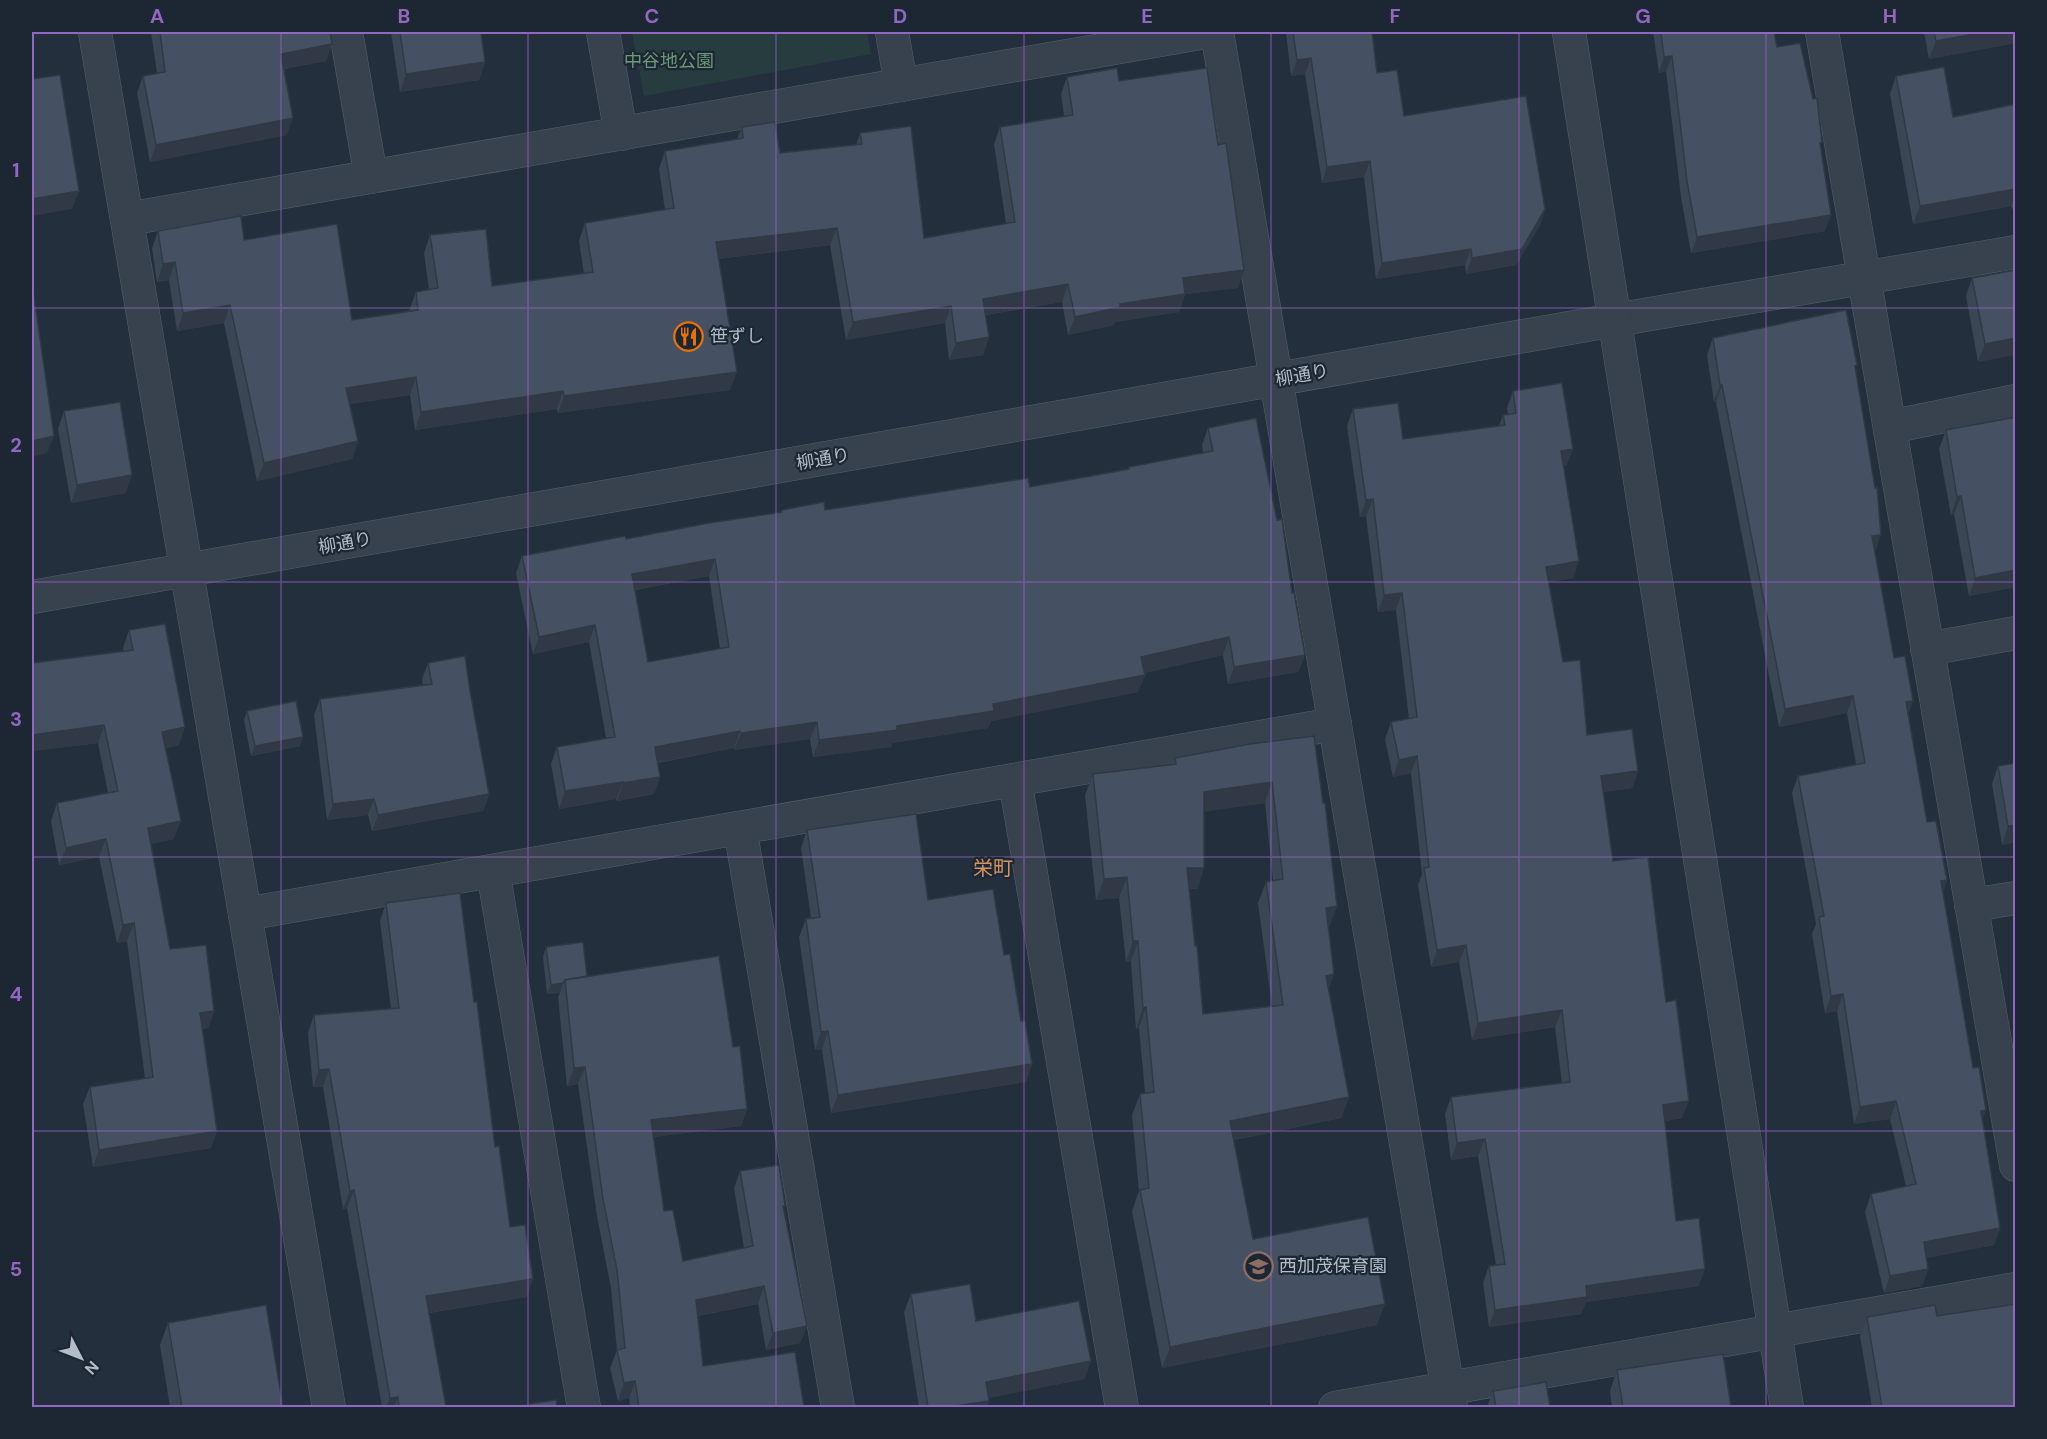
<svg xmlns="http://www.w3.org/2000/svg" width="2047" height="1439" font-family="'DM Sans','Noto Sans JP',sans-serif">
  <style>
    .green { fill: #263c3f }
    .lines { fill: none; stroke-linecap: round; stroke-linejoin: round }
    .minor-casing { stroke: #565f6c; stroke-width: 34 }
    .tertiary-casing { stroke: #565f6c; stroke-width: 34 }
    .minor { stroke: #38414e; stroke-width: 33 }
    .tertiary { stroke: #38414e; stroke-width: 33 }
    .wall { fill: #3b4654; fill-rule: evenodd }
    .shaded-wall { fill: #303945 }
    .building { fill: #455162; stroke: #303945; stroke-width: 1.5; fill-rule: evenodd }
    .grid { fill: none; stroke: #9266c3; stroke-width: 1.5; stroke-opacity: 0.55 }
    .labels { text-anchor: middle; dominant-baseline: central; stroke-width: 4.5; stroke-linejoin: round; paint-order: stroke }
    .park-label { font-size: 18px; fill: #6b9a76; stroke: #1d2633 }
    .poi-label { font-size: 18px; fill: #b4bcc9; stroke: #1d2633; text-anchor: start }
    .street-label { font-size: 18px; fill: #b4bcc9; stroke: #1d2633 }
    .neighbourhood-label { font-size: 20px; fill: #d59563; stroke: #1d2633 }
    .neatline { fill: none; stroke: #9266c3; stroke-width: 2 }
    .grid-label { font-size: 20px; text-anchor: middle; font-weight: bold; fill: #9266c3 }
  </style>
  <rect width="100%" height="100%" fill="#242f3e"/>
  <polygon class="green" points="632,32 867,32 871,54 644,96"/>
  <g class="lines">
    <defs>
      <g id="minor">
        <polyline points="95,32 329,1408"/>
        <polyline points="346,32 371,177"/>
        <polyline points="603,32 621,134"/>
        <polyline points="892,32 901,85"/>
        <polyline points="1217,32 1451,1408"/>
        <polyline points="1822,32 2016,1165"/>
        <polyline points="127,219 1206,32"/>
        <polyline points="1615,320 2016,252"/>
        <polyline points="1890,427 2016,401"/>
        <polyline points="1927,649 2016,633"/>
        <polyline points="1015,780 1122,1408"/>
        <polyline points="740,828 838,1408"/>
        <polyline points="493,871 584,1408"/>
        <polyline points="1971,905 2016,898"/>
        <polyline points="245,914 1335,724"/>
        <polyline points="1335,1408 2016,1289"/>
      </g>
      <g id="tertiary">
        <polyline points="1569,32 1787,1408"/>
        <polyline points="32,597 1615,320"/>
      </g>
    </defs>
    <use href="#minor" class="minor-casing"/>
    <use href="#tertiary" class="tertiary-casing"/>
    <use href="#minor" class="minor"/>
    <use href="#tertiary" class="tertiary"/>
  </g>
  <g class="wall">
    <polygon points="151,32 330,32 332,44 326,61 284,69 287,135 150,162 137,93 143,76 157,73"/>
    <polygon points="391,32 481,32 485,62 479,80 400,92"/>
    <polygon points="1286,32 1372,32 1377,73 1404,116 1545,209 1540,225 1516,265 1466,274 1465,265 1376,279 1364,177 1322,183 1305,74 1291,76"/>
    <polygon points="1653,32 1774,32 1777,47 1821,146 1825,231 1691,253 1681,197 1666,71 1659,73"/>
    <polygon points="1924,32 2016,32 2016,43 1929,59"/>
    <polygon points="1896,76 1953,117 2016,104 2016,208 2012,209 2011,206 1913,224 1890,94"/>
    <polygon points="1067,77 1119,81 1238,288 1185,294 1179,312 1115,322 1114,325 1068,335 1062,302 986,315 989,337 983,355 949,360 945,323 846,340 830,245 718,259 730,390 558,413 557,409 415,430 410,395 350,404 358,441 352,459 257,481 224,323 177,331 169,280 157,282 152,248 158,231 244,240 352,320 409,311 416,292 429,290 424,253 430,235 492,286 584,274 579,241 585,223 665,210 659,169 665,151 737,139 742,127 780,153 856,145 860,133 924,238 1006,224 994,144 1000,127 1064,116 1061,94"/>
    <polygon points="2016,270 1978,362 1966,296 1972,278"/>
    <polygon points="1713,338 1856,368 1875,552 1894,658 1913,701 1908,714 1927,822 1947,880 1943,892 1973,1068 1986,1110 1982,1120 2000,1228 1994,1245 1926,1258 1928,1269 1922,1286 1884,1293 1865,1212 1871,1194 1906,1186 1890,1119 1854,1124 1837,1011 1825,1013 1812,934 1816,924 1792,793 1798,776 1856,764 1847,713 1779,727 1716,402 1714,402 1707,355"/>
    <polygon points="1513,391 1573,449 1566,466 1564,466 1573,578 1549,582 1563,662 1587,735 1638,771 1632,788 1603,792 1613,861 1666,1002 1682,1118 1665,1121 1676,1221 1699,1286 1586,1302 1581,1314 1489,1327 1483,1283 1489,1266 1496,1265 1478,1156 1451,1160 1445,1114 1451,1097 1562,1083 1555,1027 1472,1040 1459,962 1431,967 1418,885 1422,874 1411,773 1393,777 1385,739 1391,722 1409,719 1396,610 1378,612 1366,516 1360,517 1347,426 1353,409 1403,439 1499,426 1503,415 1508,414 1507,408"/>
    <polygon points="64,411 126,493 71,503 58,429"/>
    <polygon points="2016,417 2016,587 1969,596 1954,514 1951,515 1939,449 1946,430"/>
    <path d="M1208,428L1292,593L1305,655L1298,672L1228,684L1223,655L1144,673L1145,675L1138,692L991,721L988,728L892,743L891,747L813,757L810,739L734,750V748L658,763L660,777L654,794L617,801L616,799L559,809L551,764L557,747L606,738L589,642L533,654L516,573L522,556L626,539L781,512L782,510H825L1030,487L1128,469L1129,467L1203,453L1202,445ZM709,576L720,649L648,662L635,590Z"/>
    <polygon points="129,630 179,745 166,748 174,839 151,844 170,949 214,1011 208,1028 202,1029 217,1131 211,1148 93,1167 83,1104 90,1087 145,1078 127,941 117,943 99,857 59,865 51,821 57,803 108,793 98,743 32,751 32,663 124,651 123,648"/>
    <polygon points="428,663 470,691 489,794 483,811 372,831 368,815 327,820 314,715 320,699 423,685 422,679"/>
    <polygon points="247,711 300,746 251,756 244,720"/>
    <path d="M1314,736L1337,906L1329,927V991L1349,1097L1341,1118L1234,1140L1253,1239L1377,1325L1162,1368L1132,1211L1139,1191L1132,1115L1140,1094L1145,1093L1139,1028L1136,1029L1131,962H1126L1119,898L1096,900L1085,795L1093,774L1173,764L1175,758ZM1265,803L1273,880L1266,882L1258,903L1272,1006L1203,1014L1189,889H1197L1204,868V811Z"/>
    <polygon points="2016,763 2016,842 2002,845 1992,784 1998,766"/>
    <polygon points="807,830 928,900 1004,955 1032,1064 1026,1082 831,1113 822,1049 815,1050 799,937 806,919 811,918 801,848"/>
    <polygon points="386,903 474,1002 495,1147 510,1227 527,1297 429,1313 446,1407 382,1407 347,1208 343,1209 323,1087 313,1087 308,1033 314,1015 391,1009 380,921"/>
    <polygon points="546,947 587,976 733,1047 747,1109 741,1126 653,1137 664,1211 683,1261 744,1248 734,1188 740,1171 785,1206 783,1210 807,1326 800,1343 766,1350 758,1304 698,1316 703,1366 804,1407 630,1407 629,1398 618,1401 610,1368 617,1350 611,1288 597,1216 578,1084 567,1086 558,997 560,993 547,994 543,957"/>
    <polygon points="911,1294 976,1321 1091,1361 1084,1379 988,1398 987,1407 919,1407 904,1312"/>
    <polygon points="1937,1316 2016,1407 1872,1407 1860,1336 1867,1317"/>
    <polygon points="168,1323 283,1407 170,1407 160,1345"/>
    <polygon points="1617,1370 1731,1407 1612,1407 1610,1391"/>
    <polygon points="1493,1391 1550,1407 1487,1407"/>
  </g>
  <g class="shaded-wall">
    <polygon points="1985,32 2016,32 2016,43 1929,59 1936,41"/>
    <polygon points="332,44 326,61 274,71 281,54"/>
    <polygon points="1672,56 1666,71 1659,73 1664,57"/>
    <polygon points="1311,58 1305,74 1291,76 1297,60"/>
    <polygon points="485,62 479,80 400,92 406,74"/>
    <polygon points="293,118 287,135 150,162 156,145"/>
    <polygon points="1370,161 1364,177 1322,183 1327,167"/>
    <polygon points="2016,189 2016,194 2011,206 1913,224 1920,206"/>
    <polygon points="79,191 72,209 32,216 32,199"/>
    <polygon points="2016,199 2016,208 2012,209"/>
    <polygon points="1545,209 1540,225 1516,265 1466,274 1472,258"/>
    <polygon points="1831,215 1825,231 1691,253 1697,237"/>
    <polygon points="837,228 830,245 709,260 716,242"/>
    <polygon points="1471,249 1465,265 1376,279 1382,263"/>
    <polygon points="175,262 169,280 157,282 163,264"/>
    <polygon points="1244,270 1238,288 1185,294 1179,312 1115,322 1114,325 1068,335 1075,317 1120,304 1183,278"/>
    <polygon points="1068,284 1062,302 977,316 983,299"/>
    <polygon points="230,305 224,323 177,331 183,313"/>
    <polygon points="951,306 945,323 846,340 853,322"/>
    <polygon points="989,337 983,355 949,360 956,343"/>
    <polygon points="2016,338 2016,355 1978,362 1985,344"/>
    <polygon points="737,372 730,390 558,413 564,396"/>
    <polygon points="416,377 410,395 340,406 346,388"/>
    <polygon points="1720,385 1722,385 1716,402 1714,402"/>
    <polygon points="563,391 557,409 415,430 421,412"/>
    <polygon points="54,436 47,453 32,457 32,441"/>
    <polygon points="358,441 352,459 257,481 264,463"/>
    <polygon points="1573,449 1566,466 1555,468 1561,451"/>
    <polygon points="132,475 126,493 71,503 77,485"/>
    <polygon points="1961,496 1954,514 1951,515 1957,497"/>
    <polygon points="1373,499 1366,516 1360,517 1366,500"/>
    <polygon points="1881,535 1875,552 1872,536"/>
    <polygon points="715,559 709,576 626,591 632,574"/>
    <polygon points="1579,561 1573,578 1540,584 1546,567"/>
    <polygon points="2016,570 2016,587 1969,596 1975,578"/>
    <polygon points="1402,593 1396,610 1378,612 1384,595"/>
    <polygon points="595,625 589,642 533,654 539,637"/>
    <polygon points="1229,637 1223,655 1135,675 1141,657"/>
    <polygon points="1305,655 1298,672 1228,684 1234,667"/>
    <polygon points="1145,675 1138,692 991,721 988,728 892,743 891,747 813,757 819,740 897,726 993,704"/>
    <polygon points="1853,696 1847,713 1779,727 1785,709"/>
    <polygon points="1913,701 1907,718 1906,702"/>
    <polygon points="817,722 810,739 734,750 741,733"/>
    <polygon points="104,725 98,743 32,751 32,735"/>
    <polygon points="185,727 179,745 156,749 162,732"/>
    <polygon points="740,731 734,748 649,764 655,747"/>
    <polygon points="303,737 300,746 251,756 255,746"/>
    <polygon points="1417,756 1411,773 1393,777 1399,760"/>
    <polygon points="1638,771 1632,788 1595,793 1601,776"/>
    <polygon points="660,777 654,794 617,801 623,783"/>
    <polygon points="623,782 616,799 559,809 565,791"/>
    <polygon points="1272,782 1265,803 1197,813 1204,792"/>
    <polygon points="489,794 483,811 372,831 378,815"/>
    <polygon points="374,799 368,815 327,820 333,804"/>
    <polygon points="181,821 174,839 142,846 148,828"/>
    <polygon points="2016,825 2016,842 2002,845 2008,826"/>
    <polygon points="106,839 99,857 59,865 66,848"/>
    <polygon points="1187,868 1204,868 1197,889 1179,889"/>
    <polygon points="1127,877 1119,898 1096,900 1104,879"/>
    <polygon points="1947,880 1941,897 1941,881"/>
    <polygon points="1337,906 1329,927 1326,908"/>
    <polygon points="134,923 127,941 117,943 123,925"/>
    <polygon points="1133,941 1138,941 1131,962 1126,962"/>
    <polygon points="1466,945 1459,962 1431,967 1437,950"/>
    <polygon points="1334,974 1327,995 1326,976"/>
    <polygon points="563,983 560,993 547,994 551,985"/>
    <polygon points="1843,994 1837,1011 1825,1013 1831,996"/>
    <polygon points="1146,1007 1139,1028 1136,1029 1143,1008"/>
    <polygon points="1562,1010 1555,1027 1472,1040 1478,1023"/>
    <polygon points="214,1011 208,1028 193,1030 200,1013"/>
    <polygon points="828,1031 822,1049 815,1050 821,1032"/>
    <polygon points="1032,1064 1026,1082 831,1113 838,1095"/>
    <polygon points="585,1067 578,1084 567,1086 574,1068"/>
    <polygon points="329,1069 323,1087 313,1087 319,1070"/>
    <polygon points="1349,1097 1341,1118 1222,1142 1230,1121"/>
    <polygon points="1689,1101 1682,1118 1657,1122 1663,1105"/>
    <polygon points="1896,1101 1890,1119 1854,1124 1860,1107"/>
    <polygon points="747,1109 741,1126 644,1138 651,1120"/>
    <polygon points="1986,1110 1980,1127 1981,1111"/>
    <polygon points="217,1131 211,1148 93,1167 99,1150"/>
    <polygon points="1485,1139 1478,1156 1451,1160 1457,1143"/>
    <polygon points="354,1190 347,1208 343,1209 350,1191"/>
    <polygon points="2000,1228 1994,1245 1917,1260 1924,1242"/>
    <polygon points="1705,1269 1699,1286 1586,1302 1581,1314 1489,1327 1495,1310 1586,1286"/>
    <polygon points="1928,1269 1922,1286 1884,1293 1890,1276"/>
    <polygon points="533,1279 527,1297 420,1314 426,1296"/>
    <polygon points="764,1286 758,1304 690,1317 696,1300"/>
    <polygon points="1385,1304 1377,1325 1162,1368 1170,1347"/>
    <polygon points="807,1326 800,1343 766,1350 773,1333"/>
    <polygon points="1091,1361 1084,1379 979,1400 986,1382"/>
    <polygon points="635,1381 629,1398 618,1401 624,1383"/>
    <polygon points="398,1397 394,1407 386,1407 390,1398"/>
    <polygon points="989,1401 987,1407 948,1407"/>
  </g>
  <g class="building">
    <polygon points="160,32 330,32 332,44 281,54 293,118 156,145 143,76 165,72"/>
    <polygon points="400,32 481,32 485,62 406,74"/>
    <polygon points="1293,32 1372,32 1377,73 1397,70 1404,116 1526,96 1545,209 1522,249 1472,258 1471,249 1382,263 1370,161 1327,167 1311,58 1297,60"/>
    <polygon points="1661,32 1774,32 1777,47 1800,43 1813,99 1817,98 1822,142 1820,143 1831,215 1697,237 1687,181 1672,56 1664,57"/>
    <polygon points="1934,32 1985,32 1936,41"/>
    <polygon points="1944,67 1953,117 2016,104 2016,189 1920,206 1896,76"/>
    <polygon points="1117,68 1119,81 1207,68 1218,145 1226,143 1244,270 1183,278 1185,294 1120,304 1120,307 1075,317 1068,284 983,299 989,337 956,343 951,306 853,322 837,228 716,242 737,372 564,396 563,391 421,412 416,377 346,388 358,441 264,463 230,305 183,313 175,262 163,264 158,231 241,216 244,240 337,224 352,320 418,310 416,292 438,288 430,235 486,229 492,286 593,272 585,223 674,208 665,151 743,138 742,127 775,122 780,153 862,144 860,133 911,126 924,238 1015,222 1000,127 1073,115 1067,77"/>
    <polygon points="60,75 79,191 32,199 32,79"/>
    <polygon points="2016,270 2016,338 1985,344 1972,278"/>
    <polygon points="32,283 54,436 32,441"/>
    <polygon points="1846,310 1857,365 1855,366 1875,488 1877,487 1881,535 1872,536 1894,658 1905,656 1913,701 1906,702 1927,822 1936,821 1947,880 1941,881 1973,1068 1979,1067 1986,1110 1981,1111 2000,1228 1924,1242 1928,1269 1890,1276 1871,1194 1916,1184 1896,1101 1860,1107 1843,994 1831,996 1819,917 1824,916 1798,776 1865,763 1853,696 1785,709 1722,385 1720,385 1713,338"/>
    <polygon points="1562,383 1573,449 1561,451 1579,561 1546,567 1563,662 1580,660 1587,735 1632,729 1638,771 1601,776 1613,861 1648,857 1666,1002 1676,1000 1689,1101 1663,1105 1676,1221 1699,1218 1705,1269 1586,1286 1587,1297 1495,1310 1489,1266 1505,1264 1485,1139 1457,1143 1451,1097 1570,1082 1562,1010 1478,1023 1466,945 1437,950 1424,868 1429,867 1417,756 1399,760 1391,722 1417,717 1402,593 1384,595 1373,499 1366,500 1353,409 1398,403 1403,439 1505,425 1503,415 1516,413 1513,391"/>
    <polygon points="120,402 132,475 77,485 64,411"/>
    <polygon points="2016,417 2016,570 1975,578 1961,496 1957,497 1946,430"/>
    <path d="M1256,418L1277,520L1282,519L1292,593L1294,592L1305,655L1234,667L1229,637L1141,657L1145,675L993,704L994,711L897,726V730L819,740L817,722L741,733L740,731L655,747L660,777L623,783V782L565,791L557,747L615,737L595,625L539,637L522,556L625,536L626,539L709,523L782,512V510L824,502L825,510L1028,478L1030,487L1129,469V467L1213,451L1208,428ZM715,559L729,647L648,662L632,574Z"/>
    <polygon points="165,624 185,727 162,732 181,821 148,828 170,949 206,945 214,1011 200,1013 217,1131 99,1150 90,1087 153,1077 134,923 123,925 106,839 66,848 57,803 118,791 104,725 32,735 32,663 133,650 129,630"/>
    <polygon points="465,656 470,691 489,794 378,815 374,799 333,804 320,699 432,684 428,663"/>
    <polygon points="296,701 303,737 255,746 247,711"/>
    <path d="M1314,736L1323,803H1325L1337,906L1326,908L1334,974L1326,976L1349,1097L1230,1121L1253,1239L1368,1217L1385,1304L1170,1347L1140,1190L1149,1188L1140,1094L1154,1092L1146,1007L1143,1008L1138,941H1133L1127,877L1104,879L1093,774L1176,764L1175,758L1250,744ZM1272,782L1283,879L1266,882L1283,1005L1203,1014L1197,946H1195L1187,868H1204V792Z"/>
    <polygon points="2016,763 2016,825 2008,826 1998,766"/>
    <polygon points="916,814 928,900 993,889 1004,955 1010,954 1021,1021 1025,1021 1032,1064 838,1095 828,1031 821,1032 806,919 820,917 807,830"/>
    <polygon points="460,893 474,1002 477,1002 495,1147 499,1146 510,1227 525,1225 533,1279 426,1296 446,1407 399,1407 398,1397 390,1398 354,1190 350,1191 329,1069 319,1070 314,1015 399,1008 386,903"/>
    <polygon points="583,942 587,976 565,980 563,983 551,985 546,947"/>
    <polygon points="719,956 733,1047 740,1046 747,1109 651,1120 664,1211 673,1210 683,1261 753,1246 740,1171 779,1165 785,1206 783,1206 807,1326 773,1333 764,1286 696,1300 703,1366 795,1352 804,1407 639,1407 635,1381 624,1383 617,1350 625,1348 617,1270 603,1199 585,1067 574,1068 565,980"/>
    <polygon points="970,1284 976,1321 1079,1301 1091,1361 986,1382 989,1401 948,1407 928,1407 911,1294"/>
    <polygon points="2016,1304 2016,1407 1882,1407 1867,1317 1935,1305 1937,1316"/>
    <polygon points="266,1305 283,1407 182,1407 168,1323"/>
    <polygon points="1723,1354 1731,1407 1623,1407 1617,1370"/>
    <polygon points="1546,1382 1550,1407 1496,1407 1493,1391"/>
    <polygon points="556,1400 557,1407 510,1407"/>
  </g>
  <path class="grid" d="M281,32V1408M528,32V1408M776,32V1408M1024,32V1408M1271,32V1408M1519,32V1408M1766,32V1408M32,308H2016M32,582H2016M32,857H2016M32,1131H2016"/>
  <defs>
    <symbol id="restaurant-ring" viewBox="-11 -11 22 22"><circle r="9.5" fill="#1d2633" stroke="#e8710a" stroke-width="1.5"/><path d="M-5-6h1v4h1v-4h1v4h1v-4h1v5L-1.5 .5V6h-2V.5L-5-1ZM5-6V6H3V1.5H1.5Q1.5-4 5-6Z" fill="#e8710a"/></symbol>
    <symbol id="school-ring" viewBox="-11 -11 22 22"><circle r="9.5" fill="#1d2633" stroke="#8d6e63" stroke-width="1.5"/><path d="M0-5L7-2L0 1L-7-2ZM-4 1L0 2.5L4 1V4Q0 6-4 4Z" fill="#8d6e63"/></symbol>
  </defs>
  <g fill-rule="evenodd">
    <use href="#restaurant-ring" x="672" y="320" width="33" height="33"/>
    <use href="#school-ring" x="1242" y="1250" width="33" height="33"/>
  </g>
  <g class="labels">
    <g class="park-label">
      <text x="669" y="61">中谷地公園</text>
    </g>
    <g class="poi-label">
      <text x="710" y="336">笹ずし</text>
      <text x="1279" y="1266">西加茂保育園</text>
    </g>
    <g class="street-label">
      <text transform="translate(1302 375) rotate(-10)">柳通り</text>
      <text transform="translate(823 459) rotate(-10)">柳通り</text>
      <text transform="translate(345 543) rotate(-10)">柳通り</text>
    </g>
    <g class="neighbourhood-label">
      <text x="993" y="868">栄町</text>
    </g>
  </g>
  <rect width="2047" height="1439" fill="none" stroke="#1d2633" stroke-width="66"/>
  <g transform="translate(81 1358) rotate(132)" stroke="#1d2633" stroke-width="4.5" paint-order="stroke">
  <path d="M0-4.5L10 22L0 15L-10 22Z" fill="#b4bcc9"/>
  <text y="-9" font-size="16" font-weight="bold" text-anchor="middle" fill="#b4bcc9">N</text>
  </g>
  <rect x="33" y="33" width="1981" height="1373" class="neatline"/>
  <g class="grid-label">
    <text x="157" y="23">A</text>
    <text x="404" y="23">B</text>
    <text x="652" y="23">C</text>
    <text x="900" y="23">D</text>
    <text x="1147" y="23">E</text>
    <text x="1395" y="23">F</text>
    <text x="1643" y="23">G</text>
    <text x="1890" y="23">H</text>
    <text x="16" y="177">1</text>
    <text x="16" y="452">2</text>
    <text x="16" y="726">3</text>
    <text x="16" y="1001">4</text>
    <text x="16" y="1276">5</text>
  </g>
</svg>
